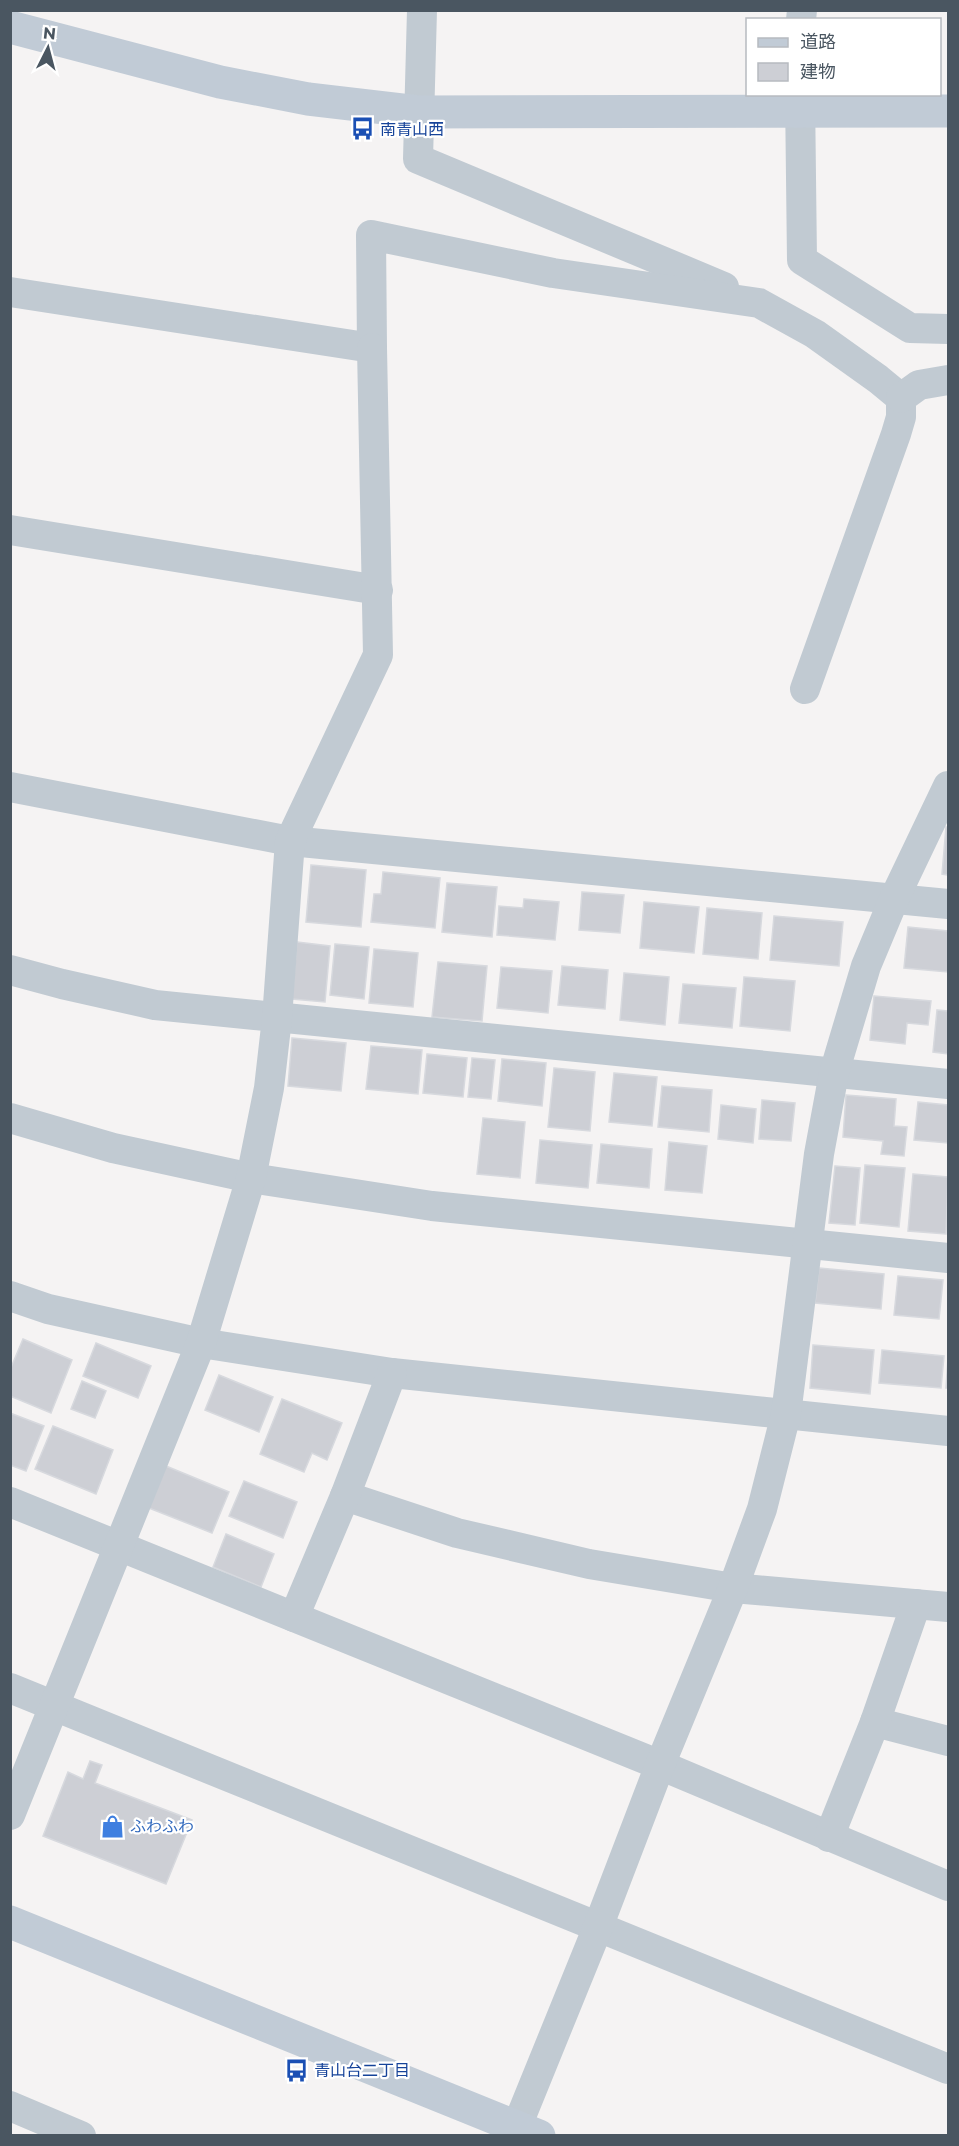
<svg xmlns="http://www.w3.org/2000/svg" width="959" height="2146" font-family="Montserrat,'Noto Sans JP',sans-serif">
  <style>
    .building { fill: #cdcfd5; stroke: #d7d9de; stroke-width: 1.5 }
    .lines { fill: none; stroke-linecap: round; stroke-linejoin: round }
    .street { stroke: #c1cad2; stroke-width: 30 }
    .secondary { stroke: #c1cbd6; stroke-width: 33 }
    .labels { text-anchor: middle; dominant-baseline: central; stroke-width: 4.5; stroke-linejoin: round; paint-order: stroke }
    .transit-label { font-size: 16px; fill: #164399; stroke: #fff; text-anchor: start }
    .shop-label { font-size: 16px; fill: #366cbe; stroke: #fff; text-anchor: start }
  </style>
  <rect width="100%" height="100%" fill="#f5f3f3"/>
  <g class="building">
    <polygon points="946,827 948,828 948,875 942,874"/>
    <polygon points="311,865 366,870 361,927 306,922"/>
    <polygon points="383,872 440,878 435,928 371,922 374,894 381,894"/>
    <polygon points="447,883 497,887 492,937 442,932"/>
    <polygon points="582,892 624,895 620,933 579,930"/>
    <polygon points="524,899 559,902 555,940 497,935 499,906 523,908"/>
    <polygon points="644,902 699,907 694,953 640,948"/>
    <polygon points="707,908 762,913 758,959 703,954"/>
    <polygon points="774,916 843,922 839,966 770,960"/>
    <polygon points="908,927 948,931 948,972 904,968"/>
    <polygon points="297,942 330,946 325,1002 292,999"/>
    <polygon points="335,944 369,947 364,999 330,995"/>
    <polygon points="374,949 418,953 413,1007 369,1003"/>
    <polygon points="438,962 487,966 482,1021 432,1017"/>
    <polygon points="562,966 608,970 605,1009 558,1005"/>
    <polygon points="501,967 552,971 548,1013 497,1008"/>
    <polygon points="624,973 669,977 665,1025 620,1020"/>
    <polygon points="744,977 795,981 790,1031 740,1026"/>
    <polygon points="683,984 736,988 732,1028 679,1023"/>
    <polygon points="874,996 931,1001 928,1025 907,1023 905,1044 870,1040"/>
    <polygon points="937,1010 948,1011 948,1054 933,1052"/>
    <polygon points="292,1038 346,1043 341,1091 288,1086"/>
    <polygon points="371,1046 422,1050 418,1094 366,1089"/>
    <polygon points="427,1054 467,1058 463,1097 423,1093"/>
    <polygon points="472,1058 495,1060 491,1099 468,1097"/>
    <polygon points="502,1059 546,1063 542,1106 498,1101"/>
    <polygon points="554,1068 595,1072 590,1131 548,1127"/>
    <polygon points="614,1073 657,1077 652,1126 609,1122"/>
    <polygon points="662,1086 712,1090 709,1132 658,1127"/>
    <polygon points="846,1095 896,1099 894,1126 907,1127 904,1156 881,1154 883,1141 843,1137"/>
    <polygon points="762,1100 795,1103 791,1141 759,1139"/>
    <polygon points="918,1102 948,1105 948,1143 914,1140"/>
    <polygon points="721,1105 756,1109 753,1143 718,1139"/>
    <polygon points="483,1118 525,1122 520,1178 477,1174"/>
    <polygon points="540,1140 592,1145 588,1188 536,1183"/>
    <polygon points="669,1142 707,1146 702,1193 665,1190"/>
    <polygon points="601,1144 652,1149 649,1188 597,1183"/>
    <polygon points="865,1165 905,1168 899,1227 860,1223"/>
    <polygon points="835,1166 860,1168 855,1225 829,1223"/>
    <polygon points="913,1174 948,1177 946,1234 908,1231"/>
    <polygon points="819,1268 884,1274 881,1309 815,1303"/>
    <polygon points="898,1276 943,1280 939,1319 894,1315"/>
    <polygon points="23,1339 72,1360 51,1413 10,1396 10,1370"/>
    <polygon points="96,1343 151,1366 138,1398 83,1376"/>
    <polygon points="813,1345 874,1350 870,1394 810,1388"/>
    <polygon points="882,1350 944,1356 941,1388 879,1383"/>
    <polygon points="948,1358 948,1388 946,1388"/>
    <polygon points="219,1375 273,1397 259,1432 205,1410"/>
    <polygon points="82,1381 106,1391 95,1418 71,1409"/>
    <polygon points="282,1399 342,1423 327,1460 312,1453 304,1472 260,1454"/>
    <polygon points="10,1413 44,1426 26,1471 10,1465"/>
    <polygon points="53,1426 113,1450 96,1494 35,1469"/>
    <polygon points="166,1466 229,1492 212,1533 149,1508"/>
    <polygon points="244,1481 297,1502 283,1538 229,1516"/>
    <polygon points="226,1534 274,1554 261,1587 213,1567"/>
    <polygon points="90,1761 102,1765 95,1783 192,1820 166,1884 43,1836 68,1772 83,1779"/>
  </g>
  <g class="lines">
    <g class="street">
      <polyline points="422,10 418,159 724,287"/>
      <polyline points="801,20 802,10"/>
      <polyline points="800,94 802,260 910,328 948,329"/>
      <polyline points="10,292 372,348 371,235 553,273 759,303 815,334 878,379 901,398 901,417 896,434 805,689"/>
      <polyline points="901,398 919,385 948,380"/>
      <polyline points="10,530 378,590"/>
      <polyline points="10,787 290,841 948,904"/>
      <polyline points="10,970 62,984 155,1005 948,1084"/>
      <polyline points="10,1118 113,1148 251,1178 432,1206 948,1258"/>
      <polyline points="10,1296 48,1309 201,1343 392,1373 948,1431"/>
      <polyline points="345,1496 457,1533 589,1564 733,1588 948,1607"/>
      <polyline points="10,1502 660,1765 948,1886"/>
      <polyline points="294,1617 345,1496 392,1373"/>
      <polyline points="10,1688 948,2069"/>
      <polyline points="875,1722 948,1741"/>
      <polyline points="10,1815 201,1343 251,1178 269,1088 277,1018 290,841 378,655 372,348"/>
      <polyline points="829,1837 875,1722 916,1604"/>
      <polyline points="10,2106 81,2136"/>
      <polyline points="513,2136 598,1927 660,1765 733,1588 762,1509 786,1414 819,1154 834,1073 866,966 894,899 948,786"/>
    </g>
    <g class="secondary">
      <polyline points="10,27 220,82 308,99 419,112 948,111"/>
      <polyline points="10,1922 539,2136"/>
    </g>
  </g>
  <defs>
    <symbol id="bus-bare" viewBox="-9 -9 18 18"><path d="M-5-6H5V4H4V6H2V4H-2V6H-4V4H-5ZM-3.5-4V0h7V-4ZM-3.5 1.2v1.5H-2V1.2ZM2 1.2v1.5H3.5V1.2Z" fill="#1a4fb4" stroke="#fff" stroke-width="2.5" paint-order="stroke"/></symbol>
    <symbol id="shop-bare" viewBox="-9 -9 18 18"><path d="M-5-2.5h2.3a2.7 3.5 0 0 1 5.4 0H5L5.5 6h-11ZM-1.5-2.5h3a1.5 2.3 0 0 0-3 0Z" fill="#3f7fe0" stroke="#fff" stroke-width="2.5" paint-order="stroke"/></symbol>
  </defs>
  <g fill-rule="evenodd">
    <use href="#bus-bare" x="346" y="112" width="33" height="33"/>
    <use href="#shop-bare" x="96" y="1810" width="33" height="33"/>
    <use href="#bus-bare" x="280" y="2054" width="33" height="33"/>
  </g>
  <g class="labels">
    <g class="transit-label">
      <text x="380" y="129">南青山西</text>
      <text x="314" y="2070">青山台二丁目</text>
    </g>
    <g class="shop-label">
      <text x="130" y="1826">ふわふわ</text>
    </g>
  </g>
  <rect width="959" height="2146" fill="none" stroke="#4a5661" stroke-width="24"/>
  <rect x="746" y="18" width="195" height="78" fill="#ffffff" stroke="#b7bbc0" stroke-width="1.5"/>
  <rect x="758" y="38" width="30" height="9" fill="#c1cbd6" stroke="#b7bbc0" stroke-width="1.5"/>
  <text x="800" y="48" font-size="18" fill="#4a5661">道路</text>
  <rect x="758" y="63" width="30" height="18" fill="#cdcfd5" stroke="#b7bbc0" stroke-width="1.5"/>
  <text x="800" y="78" font-size="18" fill="#4a5661">建物</text>
  <g transform="translate(48 48) rotate(6)" stroke="#ffffff" stroke-width="4.5" paint-order="stroke">
  <path d="M0-4.5L10 22L0 15L-10 22Z" fill="#4a5661"/>
  <text y="-9" font-size="16" font-weight="bold" text-anchor="middle" fill="#4a5661">N</text>
  </g>
</svg>
